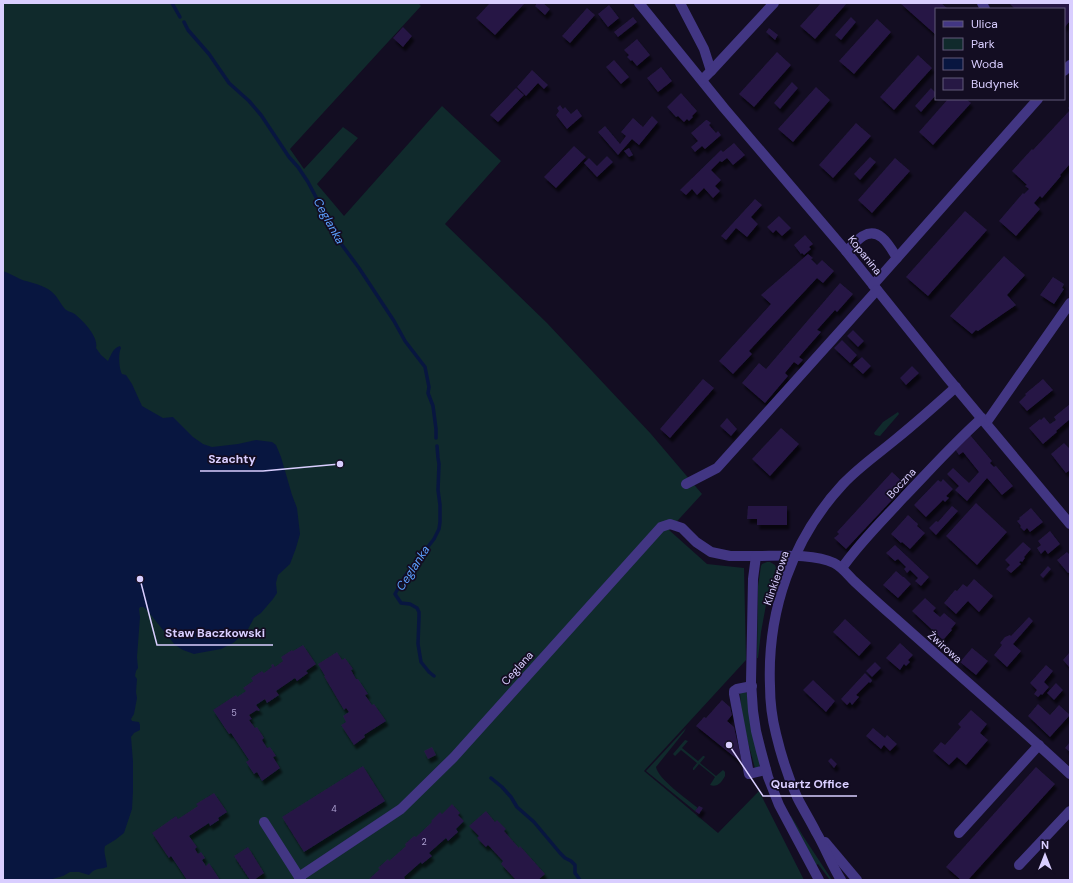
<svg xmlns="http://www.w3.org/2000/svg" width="1073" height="883" font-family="'DM Sans',sans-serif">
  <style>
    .green { fill: #102a2c }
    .water { fill: #081640 }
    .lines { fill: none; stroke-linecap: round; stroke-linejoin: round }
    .stream { stroke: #081640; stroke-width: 3.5 }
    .building { fill: #261844; filter: url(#shadow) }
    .minor { stroke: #423683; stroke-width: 10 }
    .labels { text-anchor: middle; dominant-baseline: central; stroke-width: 3.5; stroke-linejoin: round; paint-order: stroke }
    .number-label { font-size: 9px; fill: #aca0d0 }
    .street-label { font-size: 11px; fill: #d9ceff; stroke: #130d22 }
    .water-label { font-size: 12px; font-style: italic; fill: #5ca1ff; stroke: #130d22 }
    .leader { fill: none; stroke: #d9ceff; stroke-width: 1.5 }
    .callout-dot { fill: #d9ceff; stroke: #130d22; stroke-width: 1.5 }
    .callout-label { font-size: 12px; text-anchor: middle; font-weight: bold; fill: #d9ceff; stroke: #130d22; stroke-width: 3.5; stroke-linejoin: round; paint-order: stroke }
  </style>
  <defs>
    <filter id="shadow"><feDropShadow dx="2.5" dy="4.5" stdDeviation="1" flood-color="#0009"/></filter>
  </defs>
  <rect width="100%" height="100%" fill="#130d22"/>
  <g class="green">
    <polygon points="3,3 418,3 421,6 290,149 304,169 343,127 358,138 317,184 344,216 442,106 501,161 445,224 547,323 651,434 702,494 669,530 707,564 744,568 746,660 644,771 718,833 759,791 804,880 3,880"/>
    <polygon points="898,412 899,414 880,436 875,435 874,433 883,422"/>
    <polygon points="767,562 770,562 775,565 777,571 766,605 761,632 758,658 757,658 758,586 761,566 762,564"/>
    <path d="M746,690L760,764L759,767L755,768C748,743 741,718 740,692Z"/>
    <path d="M686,728L684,732L656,767C658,779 687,799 698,808L695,811L646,771Z"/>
    <path d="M685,740L688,741L682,748L698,761L703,756H704L705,757L700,763L716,776L723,770L725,772V776C722,782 717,788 710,785L715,777L699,764L694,770H693V768L697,763L681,750L675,756L673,754Z"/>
    <polygon points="790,816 791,816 803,836 832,880 830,880 818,864 816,865"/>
  </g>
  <path class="water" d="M3,271C9,273 14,276 20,279C30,283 43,284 52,292C57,296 60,303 65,309C68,312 73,312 76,315C83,321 99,337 96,348L101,355L108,361C111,355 113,348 120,346L121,348C118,353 119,369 122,374L126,375L132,384L142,406L163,418L173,417L193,437L203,444L212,447L238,444L256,440L272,442L276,445L281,457L292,495L297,508L300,534L296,548L290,564L278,575L276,583L277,593L273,599L261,613L254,618L247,631L233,643L221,649L199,653L194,654L183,650L175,645L147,610L143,607H140L139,609L140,617L137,657L138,668L136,671L135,676L137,679L136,692L137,698L134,714L131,719L132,721L139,722L140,725V730L134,733L131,737L133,762V791L132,809L124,833L115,840L105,846C103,853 107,860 107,867C103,869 99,868 95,870C92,871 91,873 89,875L79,872H70L63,876L49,880H3Z"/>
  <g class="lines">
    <g class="stream">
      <polyline points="172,3 180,17"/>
      <polyline points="184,22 188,30 209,54 229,83 249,101 261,115 289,157 298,167 308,182 339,241 359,268 394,321 405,341 425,367 429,387 428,393 433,406 436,429 436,438"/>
      <polyline points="434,676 429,672 421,662 418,644 419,617 419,612 417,608 410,604 401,603 395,594 405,576 434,539 439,529 440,522 440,505 438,490 439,464 438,458 437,446"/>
      <polyline points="491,778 502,787 511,797 517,807 534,822 560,853 565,858 571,861 575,865 575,873 580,880"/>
    </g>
  </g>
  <g class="building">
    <polygon points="490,3 525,3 495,35 476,18"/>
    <polygon points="537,3 543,3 550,9 545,15 535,6"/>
    <polygon points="821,3 847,3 815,39 800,26"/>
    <polygon points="900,3 941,3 948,9 936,9 936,35"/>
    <polygon points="1012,3 1070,3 1070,21 1064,28 1064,9 1015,9 1010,4"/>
    <polygon points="609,5 619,18 608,27 598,14"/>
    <polygon points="587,8 595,15 570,43 562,36"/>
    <polygon points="633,17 637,22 618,37 614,32"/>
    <polygon points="851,17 856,22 841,40 835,35"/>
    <polygon points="877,19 891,32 854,74 839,61"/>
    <polygon points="403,27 412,36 403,47 393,38"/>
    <polygon points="769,28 778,35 775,40 766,32"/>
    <polygon points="637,39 650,55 637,66 632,60 631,61 627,57 629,55 624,50"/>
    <polygon points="777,52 791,65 754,107 739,94"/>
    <polygon points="918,55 932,68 894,110 880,97"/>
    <polygon points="614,60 629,77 621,84 606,67"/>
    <polygon points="661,67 672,81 658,92 647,78"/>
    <polygon points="532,70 548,85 544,89 538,83 526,96 517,87"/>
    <polygon points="792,82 798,88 780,109 774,103"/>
    <polygon points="816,87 830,100 793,142 778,129"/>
    <polygon points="516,88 524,95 498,122 490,115"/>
    <polygon points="931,88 936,93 936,95 921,112 915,106"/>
    <polygon points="681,93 697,111 692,116 693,117 689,121 687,119 684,122 678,116 676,117 667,107"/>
    <polygon points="948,99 966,99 971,103 933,145 919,132"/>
    <polygon points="560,105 563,109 565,107 571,114 577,109 582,116 567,129 556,115 559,111 557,108"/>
    <polygon points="1070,106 1070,164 1060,175 1061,176 1042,198 1040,196 1034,203 1040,209 1016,236 999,221 1023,193 1024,194 1029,189 1025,186 1027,185 1012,171 1032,149 1033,150 1070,110 1068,108"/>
    <polygon points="652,116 658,122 639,145 632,139 618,155 598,132 605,126 620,144 626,136 621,132 633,118 643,127"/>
    <polygon points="706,120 707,120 711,123 709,125 716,133 718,131 721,135 705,149 702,146 695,152 691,147 698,141 691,133"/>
    <polygon points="856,123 871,136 833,178 819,165"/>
    <polygon points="734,143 745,155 733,165 727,158 722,162 720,161 711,170 721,180 715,186 720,191 713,198 704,188 697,195 692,189 686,195 680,190 721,150 723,152"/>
    <polygon points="574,146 586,157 556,188 544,177"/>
    <polygon points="629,148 633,155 629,157 624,151"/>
    <polygon points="607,156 613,162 597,177 584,163 589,158 597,166"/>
    <polygon points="870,157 876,162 860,180 854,174"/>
    <polygon points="895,158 910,171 872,213 858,200"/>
    <polygon points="755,199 762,205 751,217 758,224 747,237 736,228 726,240 721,236"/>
    <polygon points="965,211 987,230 928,296 906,277"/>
    <polygon points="779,216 791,228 782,236 776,230 773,233 767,227"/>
    <polygon points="805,235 813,244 809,247 811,249 804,255 802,253 801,254 794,245"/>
    <polygon points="808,254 813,258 811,259 817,265 822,260 834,271 823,283 817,278 749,351 752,354 733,374 719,361 771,304 761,295"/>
    <polygon points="1004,256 1025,275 1007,295 1016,305 978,331 976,330 972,334 950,316"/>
    <polygon points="1053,277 1064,284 1062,288 1064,289 1054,304 1040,295"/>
    <polygon points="840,283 853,294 837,312 835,310 817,330 821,332 799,357 803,360 798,365 794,362 785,373 788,376 765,403 742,383 759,363 766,369"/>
    <polygon points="853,330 864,341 858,347 847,336"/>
    <polygon points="842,340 857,355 850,363 834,348"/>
    <polygon points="862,357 871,366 863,374 853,365"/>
    <polygon points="912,366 919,373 906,385 900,378"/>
    <polygon points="703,379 714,388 670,438 660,429"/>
    <polygon points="1043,379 1053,390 1027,411 1019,402 1026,395 1025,394"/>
    <polygon points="1070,404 1070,419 1056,431 1057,432 1043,444 1029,428 1040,419 1041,420 1044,417 1050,424 1056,420 1054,417"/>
    <polygon points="727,418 737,429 731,436 720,426"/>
    <polygon points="781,428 799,444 770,476 752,459"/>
    <polygon points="970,435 992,461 990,463 994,467 996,466 1013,486 1002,495 987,478 967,501 955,490 959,486 947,474 953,468 969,483 979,472 963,452 959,455 955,449"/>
    <polygon points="1064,443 1070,449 1070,470 1066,473 1051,454"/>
    <polygon points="892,472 906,485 846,549 834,538 839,534 837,532"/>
    <polygon points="943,479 953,489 946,496 949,498 945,502 943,500 926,517 914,505 938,480 941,482"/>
    <polygon points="976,503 1007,532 977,565 946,536"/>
    <polygon points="748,506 787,506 787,525 757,525 757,519 747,519"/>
    <polygon points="952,506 958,511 936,535 929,528 936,521 938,522"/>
    <polygon points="1031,508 1043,522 1030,532 1027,528 1024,531 1020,527 1021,526 1017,521 1020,519 1019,518"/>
    <polygon points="908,515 918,524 917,526 925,533 910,549 902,542 901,543 891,534"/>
    <polygon points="1050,531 1060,544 1048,554 1045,550 1041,554 1037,548 1041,545 1038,541"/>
    <polygon points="1023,542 1031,549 1024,557 1025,558 1022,562 1021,561 1019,562 1021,564 1011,573 1006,569 1010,565 1005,560"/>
    <polygon points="895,545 929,577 921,586 915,581 918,578 910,570 907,573 904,569 906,567 898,559 895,561 886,553"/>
    <polygon points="1067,552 1070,555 1070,572 1068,573 1057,560"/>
    <polygon points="1048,566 1051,569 1043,578 1040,575"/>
    <polygon points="896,571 903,577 904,577 911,584 898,598 883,585"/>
    <polygon points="974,579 993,596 979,612 968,601 956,614 944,603 955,590 957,591 963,584 967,587"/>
    <polygon points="925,598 936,608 933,611 940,617 944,613 956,623 951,629 952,630 943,640 912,611"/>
    <polygon points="1029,617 1033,621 1013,644 1021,651 1007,667 994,655 1002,645 1000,643 1005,637 1010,635 1011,636"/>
    <polygon points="845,619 871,643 859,656 833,632"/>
    <polygon points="900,643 913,655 908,660 910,662 906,666 904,664 900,670 886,658"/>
    <polygon points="303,645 316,664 306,671 308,673 297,681 295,678 276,691 279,695 267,703 265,699 256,705 260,710 258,711 257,710 249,715 252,719 249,720 255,728 257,727 264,738 262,740 267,748 270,747 276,756 273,757 280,768 262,781 257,772 254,774 246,762 249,760 231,733 229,734 213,710 236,695 237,697 246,691 243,688 253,681 251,678 262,671 264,673 272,667 271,665 273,664 275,667 283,661 281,657 292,650 293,651"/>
    <polygon points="972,648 988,661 976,675 960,662"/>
    <polygon points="337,652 342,660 345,658 353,669 351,670 356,679 358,679 368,694 365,695 372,705 374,704 386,721 364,735 365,737 354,745 341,725 346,722 343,716 349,712 346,708 344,710 324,676 325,676 318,664"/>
    <polygon points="1070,652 1070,668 1063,660"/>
    <polygon points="875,662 881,668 872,677 866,671"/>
    <polygon points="1046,665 1053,671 1044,682 1049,687 1042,695 1041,694 1038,697 1034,694 1037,690 1030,683"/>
    <polygon points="865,673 871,679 872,681 870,683 869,682 856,695 859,697 852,705 850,702 847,705 841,699"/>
    <polygon points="813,680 835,701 826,712 803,690"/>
    <polygon points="1056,683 1063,690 1054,700 1047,693"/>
    <polygon points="722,700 730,707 732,715 727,721 734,727 742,763 696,726 704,717 706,718"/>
    <polygon points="1038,704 1050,715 1059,705 1070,715 1050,737 1028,716"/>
    <polygon points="971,710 987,724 980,733 988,740 966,765 957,757 949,765 933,751 941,742 945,745 961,727 958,724"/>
    <polygon points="873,728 885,738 887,735 897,744 890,751 884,745 881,749 866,736"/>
    <polygon points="1070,742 1070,752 1065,748"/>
    <polygon points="432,747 436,755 428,759 424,751"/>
    <polygon points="831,758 837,764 834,768 828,761"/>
    <polygon points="363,766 385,801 304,852 282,817"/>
    <polygon points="1036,767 1055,784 968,880 961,880 946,867"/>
    <polygon points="214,793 227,812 218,818 219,820 210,826 209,823 189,836 197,847 195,849 198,854 201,852 205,858 202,860 206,866 209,863 220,880 187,880 171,856 169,858 152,833 176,816 178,819 198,806 196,804"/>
    <polygon points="452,804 460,813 458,815 464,821 456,829 458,832 448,841 446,838 429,853 432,856 422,864 421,862 404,877 405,879 404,880 368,880 380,869 378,868 388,859 389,861 406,846 405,844 414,836 416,837 432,822 431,821 440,812 442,814"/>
    <polygon points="699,806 703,808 699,814 695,811"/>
    <polygon points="486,811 495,822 497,820 506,829 504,831 511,839 519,848 520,846 545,874 538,880 516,880 501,864 503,861 488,845 486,847 477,838 479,836 469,826"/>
    <polygon points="248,847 264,873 254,880 250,880 234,856"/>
  </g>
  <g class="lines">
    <g class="minor">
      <polyline points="639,3 724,108 846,251 947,377 1070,524"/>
      <polyline points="680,3 704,49 711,71"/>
      <polyline points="982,3 985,9"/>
      <polyline points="1064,71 1070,65"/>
      <polyline points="702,80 711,71 774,3"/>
      <path d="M846,251C852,246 857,240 863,236C880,226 890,247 897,258"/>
      <polyline points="873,285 1038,99"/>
      <polyline points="986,423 1070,303"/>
      <polyline points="686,484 717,468 877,290"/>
      <path d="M842,568C860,542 883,520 904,497C930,470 954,443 982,418"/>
      <polyline points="752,686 737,689 734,691 734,694 749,774 766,770"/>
      <polyline points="264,822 301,880"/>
      <polyline points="959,833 1039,745"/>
      <polyline points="825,842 857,880"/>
      <polyline points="1019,865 1070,811"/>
      <polyline points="299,877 401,809 454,757 661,527 670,524 682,528 696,542 711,552 730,556 756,556"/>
      <path d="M819,880L779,805L768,777L761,751L756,731L753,711L751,682L753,579L756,556C779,556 813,553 834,563C842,567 848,575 854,581C868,594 881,606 895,618C953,670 1013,721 1070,774"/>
      <path d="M841,880C831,864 825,847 816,832C810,820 803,809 797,797C788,777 781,755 776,734C772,718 770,702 770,686C767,611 792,539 843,484C859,467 878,454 896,439C917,422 936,405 956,387"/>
    </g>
  </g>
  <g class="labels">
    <g class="number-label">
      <text x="234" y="713">5</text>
      <text x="334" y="809">4</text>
      <text x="424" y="842">2</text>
    </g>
    <g class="street-label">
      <text transform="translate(865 255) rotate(51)">Kopanina</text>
      <text transform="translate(901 483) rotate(-47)">Boczna</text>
      <text transform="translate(776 578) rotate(-71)">Klinkierowa</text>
      <text transform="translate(945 647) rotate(42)">Żwirowa</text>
      <text transform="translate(517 668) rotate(-48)">Ceglana</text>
    </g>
    <g class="water-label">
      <text transform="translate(329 221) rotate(61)">Ceglanka</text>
      <text transform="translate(413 568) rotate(-57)">Ceglanka</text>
    </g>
  </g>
  <path class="leader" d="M340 464L263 471H200M140 579L157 645H273M729 745L763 796H857"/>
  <g class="callout-dot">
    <circle cx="340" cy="464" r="4"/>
    <circle cx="140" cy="579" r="4"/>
    <circle cx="729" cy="745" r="4"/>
  </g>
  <g class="callout-label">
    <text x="232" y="463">Szachty</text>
    <text x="215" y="637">Staw Baczkowski</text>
    <text x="810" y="788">Quartz Office</text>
  </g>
  <rect width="1073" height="883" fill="none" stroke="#d9ceff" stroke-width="8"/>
  <rect x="935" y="8" width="130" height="92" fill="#130d22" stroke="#625a7a"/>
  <rect x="943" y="21" width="20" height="6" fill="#423683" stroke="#625a7a"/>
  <text x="971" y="28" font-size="12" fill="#d9ceff">Ulica</text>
  <rect x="943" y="38" width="20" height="12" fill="#102a2c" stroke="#625a7a"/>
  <text x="971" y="48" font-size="12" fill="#d9ceff">Park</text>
  <rect x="943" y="58" width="20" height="12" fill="#081640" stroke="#625a7a"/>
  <text x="971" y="68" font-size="12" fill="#d9ceff">Woda</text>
  <rect x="943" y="78" width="20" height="12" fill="#261844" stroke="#625a7a"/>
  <text x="971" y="88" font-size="12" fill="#d9ceff">Budynek</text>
  <g transform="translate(1045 855)" stroke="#130d22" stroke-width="3" paint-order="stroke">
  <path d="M0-3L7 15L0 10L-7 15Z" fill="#d9ceff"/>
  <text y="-6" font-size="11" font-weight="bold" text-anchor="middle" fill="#d9ceff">N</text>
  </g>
</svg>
